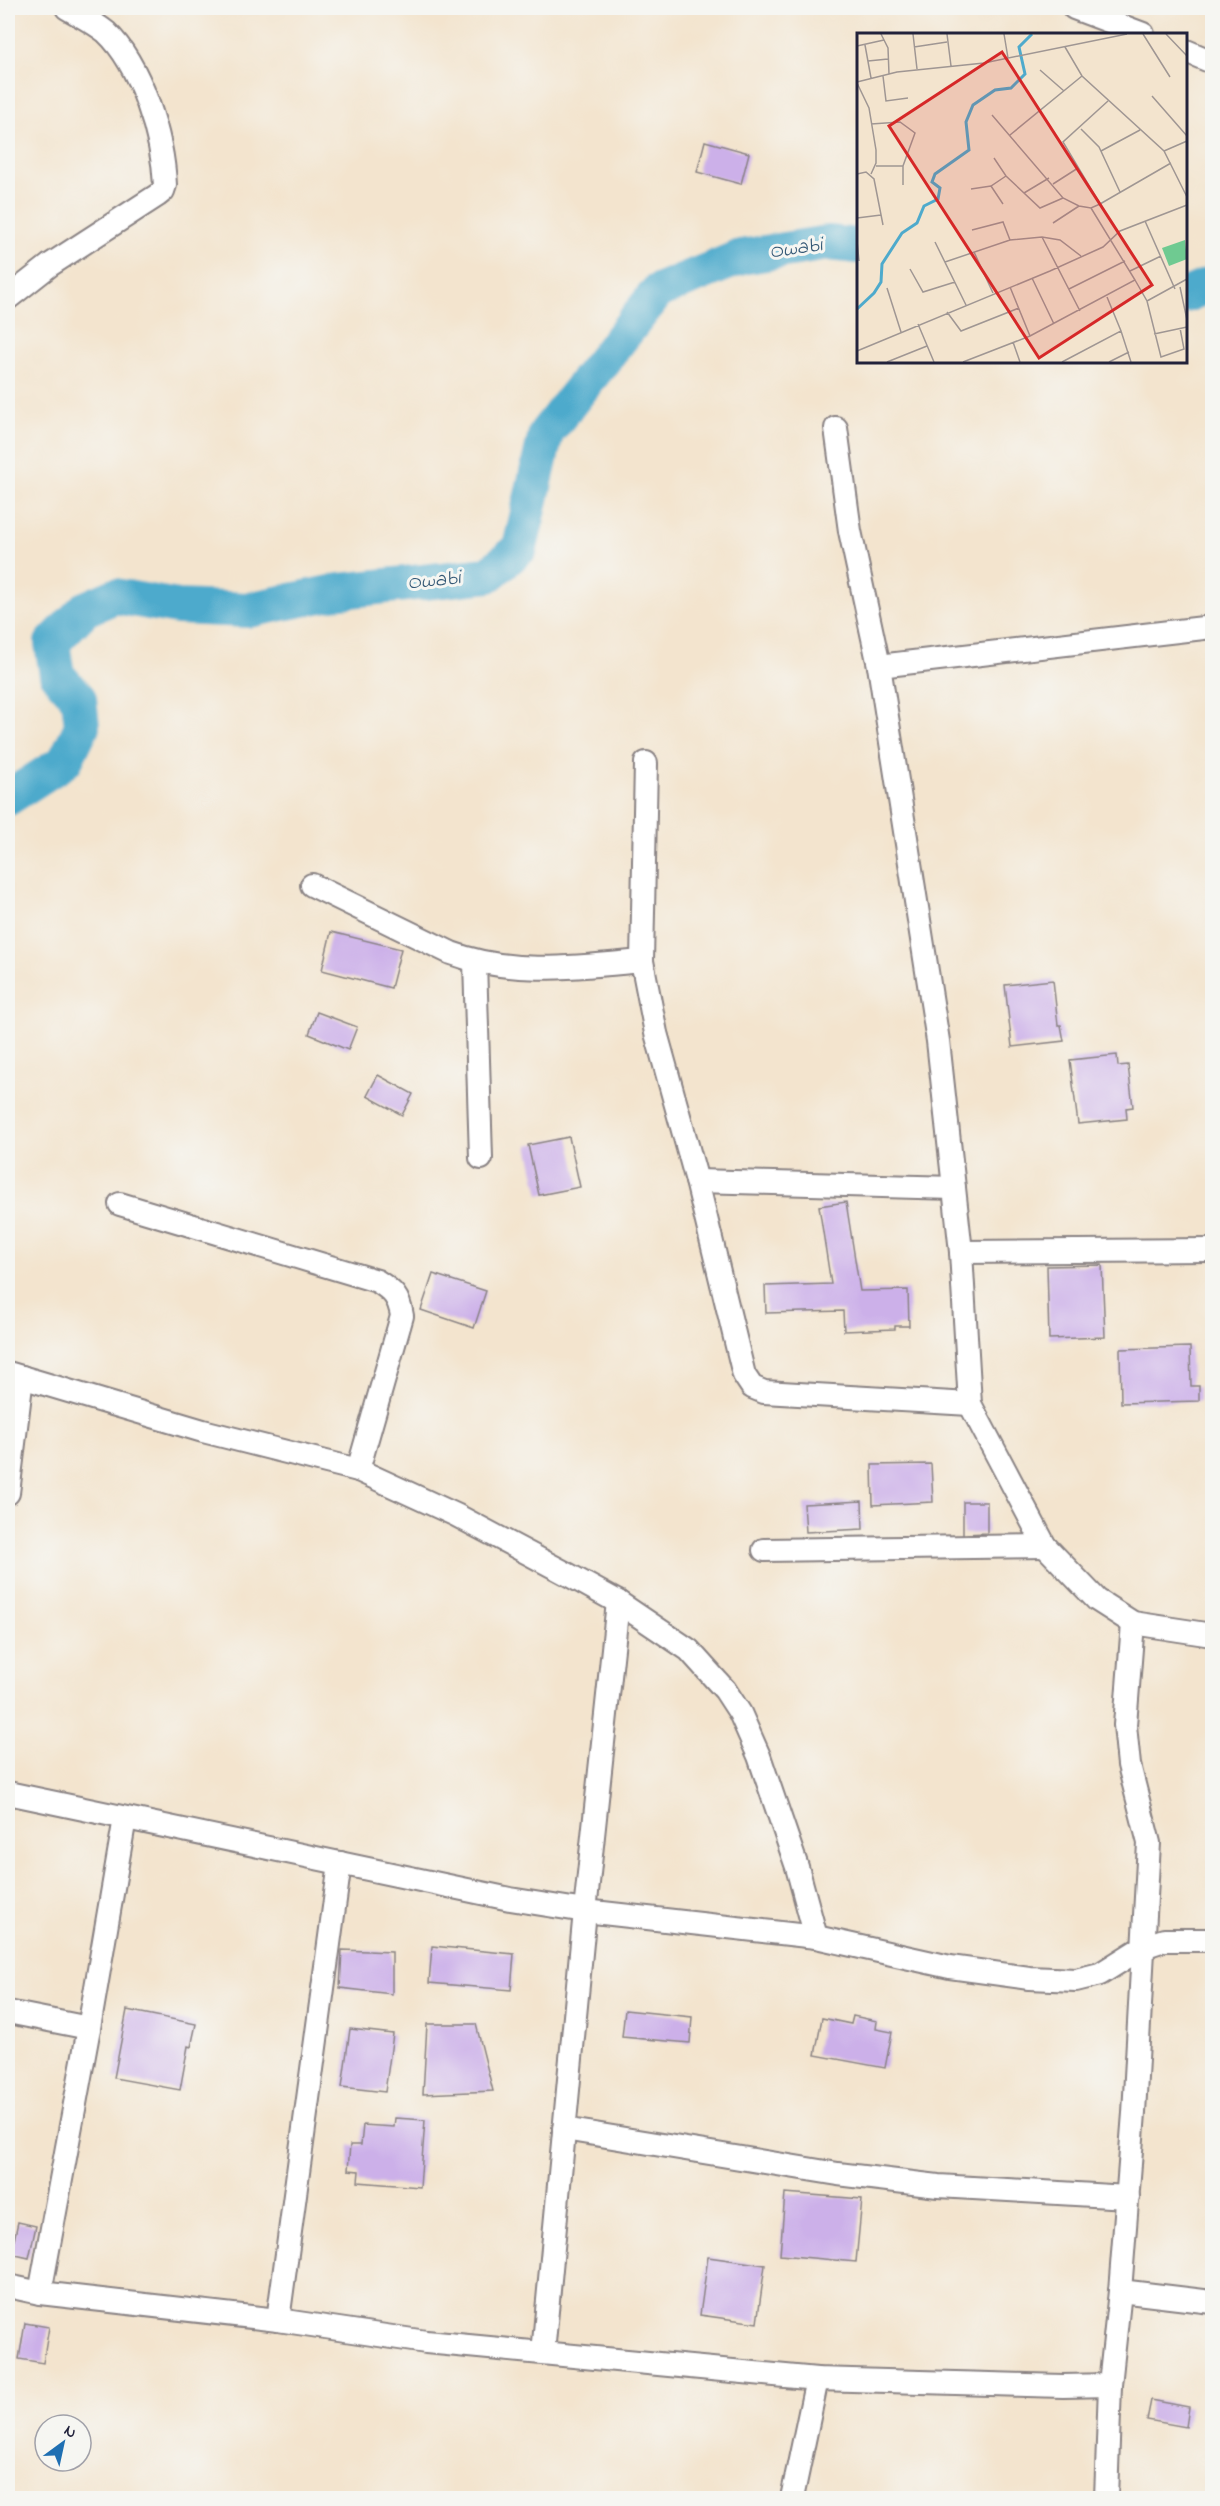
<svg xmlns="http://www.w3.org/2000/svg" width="1220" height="2506" font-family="'Indie Flower',sans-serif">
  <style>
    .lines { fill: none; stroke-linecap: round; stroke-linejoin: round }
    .river { stroke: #4eaacc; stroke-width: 36 }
    .building { fill: #ccb0e9 }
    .minor-casing { stroke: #8a8384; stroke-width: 26 }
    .minor { stroke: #fff; stroke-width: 22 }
    .labels { text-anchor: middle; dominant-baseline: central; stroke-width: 6; stroke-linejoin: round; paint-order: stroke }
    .water-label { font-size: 21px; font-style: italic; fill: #345875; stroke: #f6f6f2 }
    .inset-river { fill: none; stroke: #4eaacc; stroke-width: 3 }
    .inset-road { fill: none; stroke: #9f9693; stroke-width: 1.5 }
    .view { fill: #d62828; fill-opacity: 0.15; stroke: #d62828; stroke-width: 3 }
    .inset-edge { fill: none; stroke: #22223b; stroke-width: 3 }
  </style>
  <rect width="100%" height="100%" fill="#f6f6f2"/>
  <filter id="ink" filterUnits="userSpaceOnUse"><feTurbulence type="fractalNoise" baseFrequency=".0167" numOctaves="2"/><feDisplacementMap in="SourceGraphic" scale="12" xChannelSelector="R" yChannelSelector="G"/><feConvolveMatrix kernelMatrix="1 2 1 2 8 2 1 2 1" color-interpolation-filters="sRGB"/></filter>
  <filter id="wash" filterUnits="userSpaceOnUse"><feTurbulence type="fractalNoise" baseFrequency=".008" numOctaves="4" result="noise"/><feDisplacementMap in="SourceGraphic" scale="24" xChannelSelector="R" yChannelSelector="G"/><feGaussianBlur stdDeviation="1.35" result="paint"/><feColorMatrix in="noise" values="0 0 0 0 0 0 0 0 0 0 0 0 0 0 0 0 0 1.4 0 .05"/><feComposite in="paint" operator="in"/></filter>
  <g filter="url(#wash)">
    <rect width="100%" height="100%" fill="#f3e4ce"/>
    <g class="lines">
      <g class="river">
        <polyline points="1186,295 1212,284"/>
        <polyline points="8,798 65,761 82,726 79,699 57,675 52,643 85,609 115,596 178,607 248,610 340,591 488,575 520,548 546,433 658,291 741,257 828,243 858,246"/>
      </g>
    </g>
    <g id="blocks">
      <g class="building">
        <polygon points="705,141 749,153 741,184 697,172"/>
        <polygon points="331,932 401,949 391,988 322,970"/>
        <polygon points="1053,980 1058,1025 1061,1025 1064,1041 1012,1047 1005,985"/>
        <polygon points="317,1012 357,1027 348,1050 309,1034"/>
        <polygon points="1117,1055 1118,1066 1128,1065 1133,1107 1126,1108 1127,1119 1078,1124 1070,1060"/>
        <polygon points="378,1075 413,1094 402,1115 367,1096"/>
        <polygon points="569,1137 580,1187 539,1195 528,1145"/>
        <polygon points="846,1202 860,1291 908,1290 909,1326 895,1326 895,1329 844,1331 843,1311 766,1313 765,1286 831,1284 819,1206"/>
        <polygon points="1102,1265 1105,1337 1049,1339 1047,1266"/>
        <polygon points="433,1274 486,1291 474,1328 421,1310"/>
        <polygon points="1190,1347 1191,1386 1199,1386 1199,1401 1121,1403 1120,1349"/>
        <polygon points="931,1464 933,1502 873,1505 872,1465"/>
        <polygon points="862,1501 863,1529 806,1532 804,1504"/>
        <polygon points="963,1502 987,1502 987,1533 963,1534"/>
        <polygon points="432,1946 514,1954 511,1990 429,1983"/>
        <polygon points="342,1950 392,1952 392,1994 340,1988"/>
        <polygon points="127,2010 196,2024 191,2047 188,2046 180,2090 114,2078"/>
        <polygon points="625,2010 692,2017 690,2043 622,2037"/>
        <polygon points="853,2016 877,2021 876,2029 892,2032 885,2068 815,2055 822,2018 851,2024"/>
        <polygon points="427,2024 476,2024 493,2091 423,2094"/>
        <polygon points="350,2029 393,2034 385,2092 342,2087"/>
        <polygon points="395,2118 425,2120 420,2187 358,2182 359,2171 348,2170 350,2145 361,2145 363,2125 394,2127"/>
        <polygon points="785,2193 862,2199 856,2262 780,2255"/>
        <polygon points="18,2222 36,2226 29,2258 11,2254"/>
        <polygon points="708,2257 765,2265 757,2323 700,2315"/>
        <polygon points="25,2323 49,2327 43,2363 19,2359"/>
        <polygon points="1151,2400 1189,2407 1186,2427 1147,2420"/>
      </g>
    </g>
  </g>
  <g filter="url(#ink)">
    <use href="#blocks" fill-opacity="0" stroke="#8a8384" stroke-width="1.5"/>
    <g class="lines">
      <defs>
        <g id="minor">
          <polyline points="1074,8 1143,34"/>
          <polyline points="1186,51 1212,62"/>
          <path d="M8,298L50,265L158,195L163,191L165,185C163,138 141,65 106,32C95,23 79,15 67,8"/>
          <polyline points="836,428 850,531 879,666 938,1041 961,1252 970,1404 1045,1546 1097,1600 1133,1623 1212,1635"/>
          <polyline points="879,666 1212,627"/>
          <polyline points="646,763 642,961 656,1033 697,1181 744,1375 752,1387 764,1392 970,1404"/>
          <path d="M312,885L451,953C513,976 578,967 642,961"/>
          <polyline points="475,962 481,1158"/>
          <polyline points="697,1181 954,1188"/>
          <path d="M120,1204L377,1281C393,1291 399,1297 402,1316L358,1470"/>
          <polyline points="961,1252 1212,1250"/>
          <polyline points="8,1373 203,1431 358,1470 456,1515 569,1575 618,1602 689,1650 725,1690 740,1713 759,1756 797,1867 816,1937"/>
          <polyline points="8,1493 22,1377"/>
          <polyline points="764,1550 1045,1546"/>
          <polyline points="8,1793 510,1899 585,1911 816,1937 950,1967 1029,1978 1076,1980 1100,1974 1143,1947 1164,1940 1212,1940"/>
          <polyline points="8,2012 89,2028"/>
          <polyline points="564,2129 838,2174 938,2186 1128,2197"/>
          <polyline points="8,2286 40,2293 278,2320 426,2342 817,2379 1063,2386 1110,2385 1120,2291 1134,2113 1149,1843 1129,1765 1125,1725 1133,1623"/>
          <polyline points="1120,2291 1212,2302"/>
          <polyline points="40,2293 89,2028 125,1818"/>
          <polyline points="278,2320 340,1863"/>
          <polyline points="543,2353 585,1911 618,1602"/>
          <polyline points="792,2498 817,2379"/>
          <polyline points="1106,2498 1110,2385"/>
        </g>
      </defs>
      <use href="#minor" class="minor-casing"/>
      <use href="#minor" class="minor"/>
    </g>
  </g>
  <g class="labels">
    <g class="water-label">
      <text transform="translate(796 249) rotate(-8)">Owabi</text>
      <text transform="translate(434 581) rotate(-6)">Owabi</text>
    </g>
  </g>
  <g transform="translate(857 33)">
    <rect width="330" height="330" fill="#f3e4ce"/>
    <path d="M328,207L330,226L312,233L305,215Z" fill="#6fca91"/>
    <path class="inset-river" d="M0,276L17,260L24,249L25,231L45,200L60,190L67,173L81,166L83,155L75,149L78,141L112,117L109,89L116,72L138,57L154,55L168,41L162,14L175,1"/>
    <path class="inset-road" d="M24,1L31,15L32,41M56,1L60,36M90,1L94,33M147,1L151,25M286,1L313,44M309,1L330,23M8,12L14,45M0,13L27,7M57,14L90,9M208,14L225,43L307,118L330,164M11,28L31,26M183,37L207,58M26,43L29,68L51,65M0,49L40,39L127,30L270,1M0,50L12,75L19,117V130L14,141M295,63L330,103M135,82L206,165L222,173L234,175L243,171L314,130M14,91L43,89L58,100L46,133V152M224,96L242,114L263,159M153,102L225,43M244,118L283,97M307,118L330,108M137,125L149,143L183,175L206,165M19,133H46M0,141L9,139L17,146L26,192M196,151L221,135M134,153L146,171M114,156L134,153L149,143M167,160L192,145M243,171L206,109L251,68M0,185L24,182M288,188L318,256M196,190L222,173M115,197L146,189L153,207M185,204L223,278M0,208L2,228M78,209L109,272M117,219L136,260M88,229L153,207L185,204L203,207L224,223M53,236L66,259L98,249M273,238L304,223M175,245L197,291M278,247L290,268L304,324L327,316L323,295M153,254L173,303M323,254L330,287M30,255L44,299M212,256L268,228M290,268L330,246M90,279L104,298L162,275M61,291L77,329M264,298L274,329M297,301L330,294M156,309L163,329M0,318L193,238L246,214L263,198L330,172M30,329L70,313M106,329L173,303L278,247L234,175M205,329L264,298L250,264M252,329L272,319"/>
    <path class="view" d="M145,19L295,252L182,325L32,93Z"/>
    <rect width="330" height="330" class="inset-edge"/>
  </g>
  <rect width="1220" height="2506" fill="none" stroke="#f6f6f2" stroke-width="30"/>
  <g transform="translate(63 2443) rotate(33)"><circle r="28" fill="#f6f6f2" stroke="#a1a1a9" stroke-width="1.5"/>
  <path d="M0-4.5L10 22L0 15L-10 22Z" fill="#1f6fb2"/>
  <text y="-9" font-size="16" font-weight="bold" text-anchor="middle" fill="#22223b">N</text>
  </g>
</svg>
